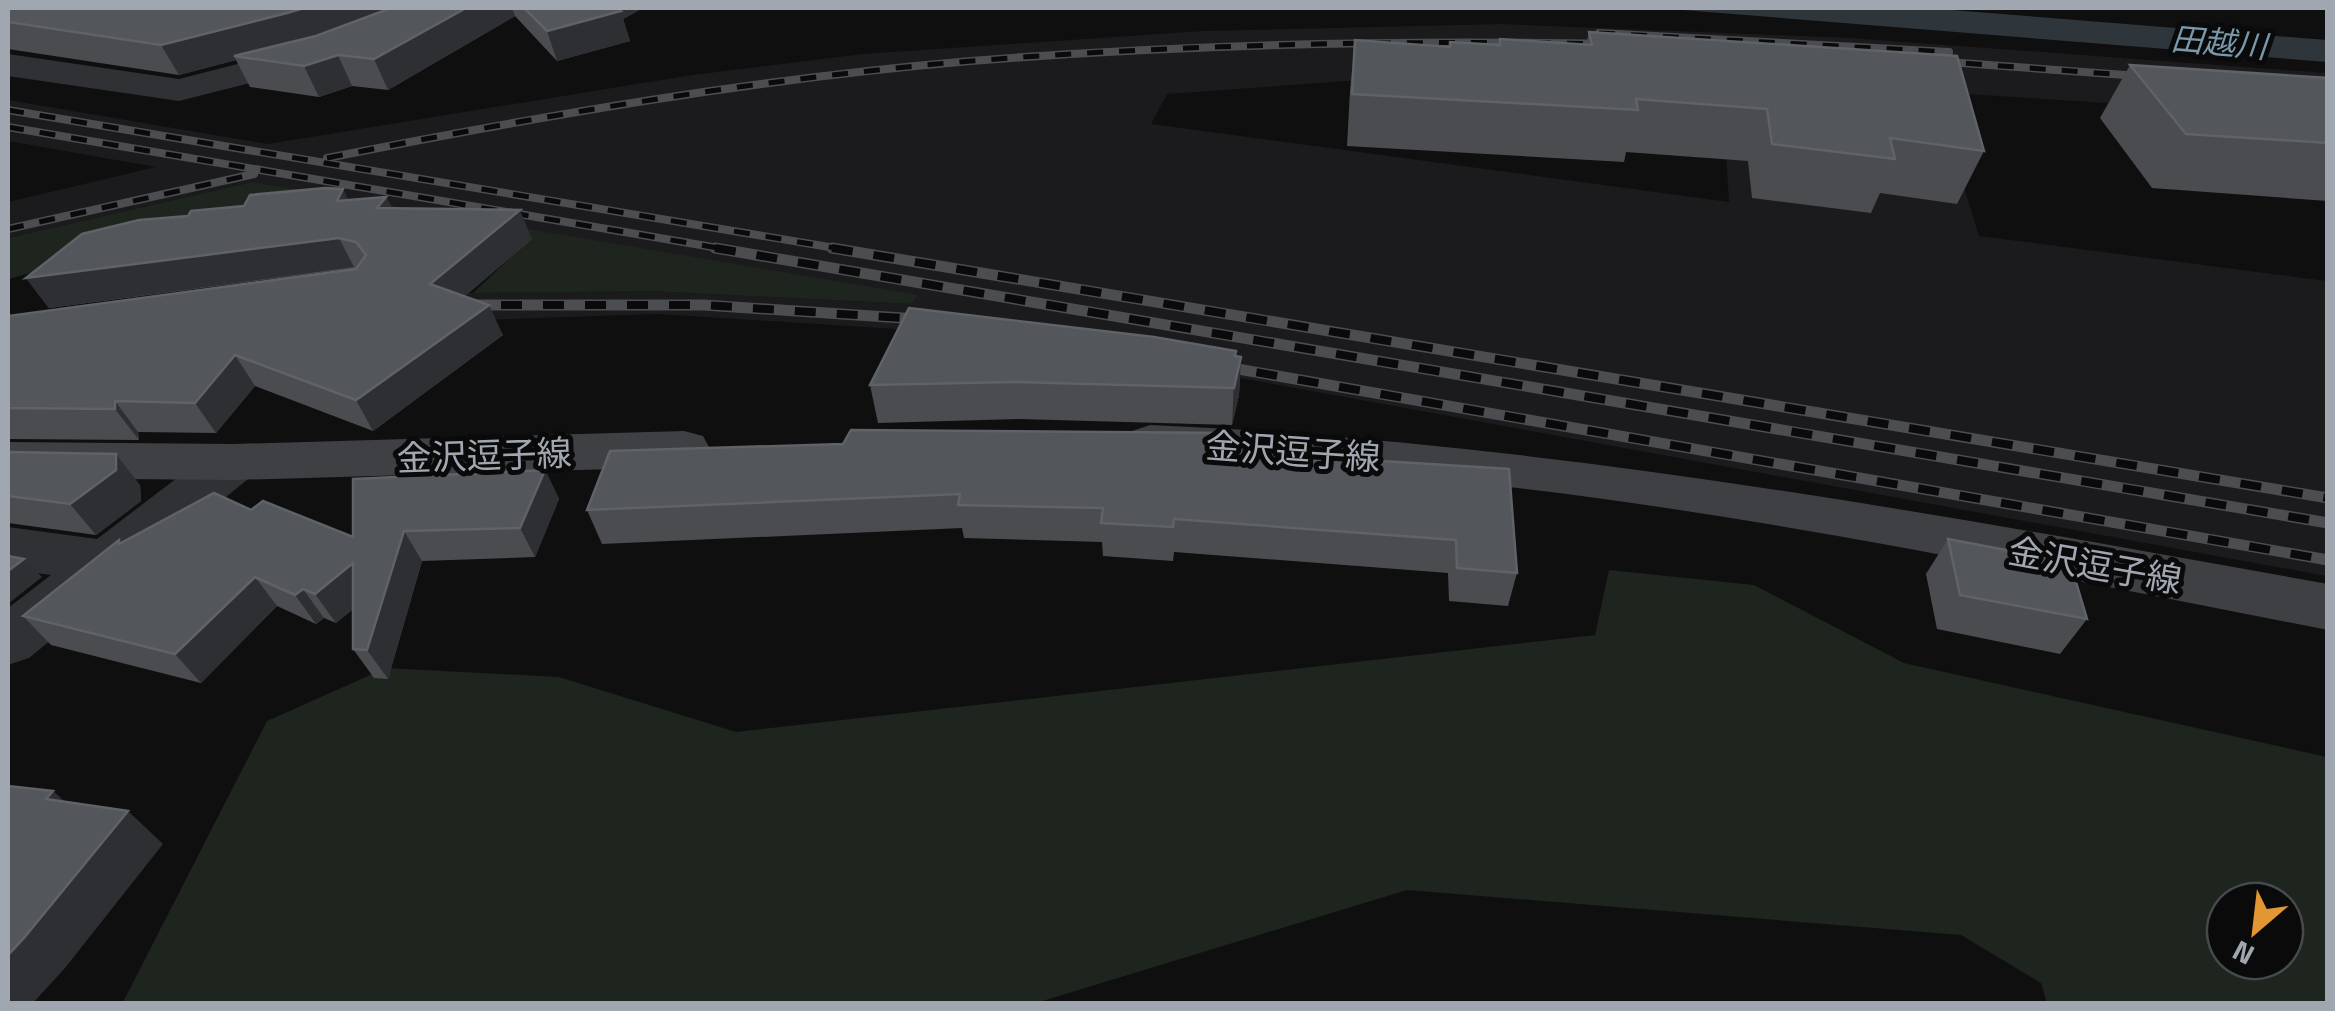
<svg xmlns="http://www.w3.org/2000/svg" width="2335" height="1011" font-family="'Titillium Web','Noto Sans JP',sans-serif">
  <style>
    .built { fill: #1b1b1d }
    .green { fill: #1e241e; fill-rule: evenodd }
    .water { fill: #2e363c }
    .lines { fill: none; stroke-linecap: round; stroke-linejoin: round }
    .minor { fill: #303135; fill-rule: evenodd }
    .secondary { fill: #3e4044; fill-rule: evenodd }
    .rail-far1-casing { stroke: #4b4d51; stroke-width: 8 }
    .rail-casing { stroke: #4b4d51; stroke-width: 11 }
    .rail-far1 { stroke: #0a0a0b; stroke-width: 5; stroke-dasharray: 16; stroke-linecap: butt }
    .rail { stroke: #0a0a0b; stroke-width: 8; stroke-dasharray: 21; stroke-linecap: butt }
    .wall { fill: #4a4c4f }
    .shaded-wall { fill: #2e2f32 }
    .building { fill: #53565a; stroke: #5f6267; stroke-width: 2.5 }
    .labels { text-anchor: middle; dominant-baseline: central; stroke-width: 10; stroke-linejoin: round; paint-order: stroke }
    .far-water-label { font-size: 32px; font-style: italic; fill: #7998a9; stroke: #0a0a0b }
    .street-label { font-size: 35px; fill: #a1a7b0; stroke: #0a0a0b }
  </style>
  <rect width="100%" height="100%" fill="#0f0f10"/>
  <polygon class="built" points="1501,24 1850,38 2327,73 2327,117 1809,84 1570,76 1347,81 1167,94 1151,124 1729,202 1726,153 1963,184 1979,236 2327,281 2327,576 1119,356 974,334 658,314 360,324 379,298 510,291 649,291 911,304 252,182 8,238 8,202 156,167 8,141 8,100 268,144 692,75 863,54 1203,31"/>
  <g class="green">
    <polygon points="252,182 918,295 911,304 649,291 473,293 522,247 49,268 8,279 8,238"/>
    <path d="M1609,570L1754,585L1904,663L2327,757V1003H2047L2041,983L1961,935L1407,890L1036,1003L122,1004L267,721L386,668L559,677L736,732L1595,635ZM2225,901H2285V961H2225Z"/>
  </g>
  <polygon class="water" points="1658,8 1926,8 2327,40 2327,62"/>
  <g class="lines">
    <g class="minor">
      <polygon points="409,8 456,8 451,15 329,63 179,101 8,76 8,54 179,79 303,47"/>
      <polygon points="234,444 253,449 261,462 253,475 29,658 8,665 8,608 51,575 8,569 8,527 97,539 215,449"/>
    </g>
    <g class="secondary">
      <path d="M1150,425C1550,442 1935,514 2328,584V630C2035,573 1742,510 1445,480C1347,470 1249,465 1150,461L1132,455L1124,443L1132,431Z"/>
      <polygon points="684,431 703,436 710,449 703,462 684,467 234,480 8,478 8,442 234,444"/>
    </g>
    <defs>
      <g id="rail-far1">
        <polyline points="1599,33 1949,52"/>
        <polyline points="1934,61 2153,77"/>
        <polyline points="8,110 847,250"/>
        <polyline points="8,127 730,250"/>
        <path d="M327,158C540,116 754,79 971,61C1185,44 1399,40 1614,44"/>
        <polyline points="8,229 254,174"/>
      </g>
      <g id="rail">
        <polyline points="715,248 2328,523"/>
        <polyline points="832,248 2328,498"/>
        <polyline points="459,305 704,305 933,320"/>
        <polyline points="1215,365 2328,560"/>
      </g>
    </defs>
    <use href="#rail-far1" class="rail-far1-casing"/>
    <use href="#rail" class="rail-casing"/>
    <use href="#rail-far1" class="rail-far1"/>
    <use href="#rail" class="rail"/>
  </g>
  <g class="wall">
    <polygon points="8,8 643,8 623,19 630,41 557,61 515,16 388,90 352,86 319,97 250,87 236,60 179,75 8,49"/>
    <polygon points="1589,32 1984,151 1957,204 1880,193 1871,213 1752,198 1748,161 1626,152 1624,162 1347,146 1350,91 1355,40 1450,47 1499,45 1500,39 1586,45"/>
    <polygon points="2130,65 2328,78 2328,201 2152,188 2100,118"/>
    <polygon points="386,197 392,208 532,239 465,296 503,335 373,431 255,386 216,433 138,432 139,440 8,439 8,316 356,268 49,308 26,278 348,200"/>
    <polygon points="1235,356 1241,357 1239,395 1232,425 1019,419 878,423 870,385"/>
    <polygon points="1224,433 1223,452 1509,469 1517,573 1508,606 1449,601 1448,573 1174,552 1173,561 1103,556 1102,542 964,538 962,528 602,544 587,510"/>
    <polygon points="8,452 140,485 141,501 96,535 8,523 8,525"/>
    <polygon points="545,470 559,499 535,557 422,561 388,679 374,678 353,649 353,609 336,623 324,618 316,624 277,606 201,683 51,645 23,616 119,540 121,543 251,510 353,537"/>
    <polygon points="1948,539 2087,619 2060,654 1937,629 1926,574"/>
  </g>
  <g class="shaded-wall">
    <polygon points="304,8 399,8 302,43 234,56 236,60 179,75 161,45"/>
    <polygon points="466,8 512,8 515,16 388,90 374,59"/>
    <polygon points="607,8 643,8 623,19 630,41 557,61 547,31"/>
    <polygon points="338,55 352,86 319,97 304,66"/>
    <polygon points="343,189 358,218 337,201"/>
    <polygon points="386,197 401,226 377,208"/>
    <polygon points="520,210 532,239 444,314 430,284"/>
    <polygon points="339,238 354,267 49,308 26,278"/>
    <polygon points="489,305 503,335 373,431 356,400"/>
    <polygon points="235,355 255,386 216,433 195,403"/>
    <polygon points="1235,356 1234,386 1241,357 1239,395 1232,425"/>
    <polygon points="115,401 138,432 139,440 115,409"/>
    <polygon points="116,454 140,485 141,501 96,535 70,504"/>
    <polygon points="545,470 559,499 535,557 520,528"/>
    <polygon points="404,531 422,561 388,679 367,650"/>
    <polygon points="24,559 42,577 8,604 8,571"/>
    <polygon points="353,563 372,593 336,623 315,594"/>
    <polygon points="255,577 277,606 201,683 175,654"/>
    <polygon points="303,589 324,618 316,624 295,595"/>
    <polygon points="53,791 90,824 46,799"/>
    <polygon points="128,811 163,844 65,968 32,1004 8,1004 8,955"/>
  </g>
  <g class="building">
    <polygon points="8,8 304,8 287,13 161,45 8,22"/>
    <polygon points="391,8 466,8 374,59 338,55 304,66 234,56 316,36"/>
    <polygon points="524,8 617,8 621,11 547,31"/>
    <polygon points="1589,32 1957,56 1984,151 1890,138 1895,159 1772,144 1767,109 1636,99 1638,110 1352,94 1355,40 1450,47 1450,42 1500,45 1500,39 1592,45"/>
    <polygon points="2130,65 2328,78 2328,143 2186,134"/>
    <polygon points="325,188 343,189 337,201 386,197 377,208 520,210 430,284 489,305 356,400 235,355 195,403 115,401 115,409 8,408 8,316 356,269 366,255 356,242 339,238 26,278 82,234 139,220 188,216 191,211 244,206 250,195"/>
    <polygon points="909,308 1154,337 1236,351 1235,356 1241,357 1234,388 1015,382 870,385"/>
    <polygon points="851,430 1224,433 1220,451 1509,469 1517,573 1457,568 1456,540 1174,519 1173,527 1101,523 1103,508 958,505 960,494 587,510 610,451 843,444"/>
    <polygon points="8,452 116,454 116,470 70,504 8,496"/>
    <polygon points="545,470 520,528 404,531 367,650 353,649 353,563 315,594 303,589 295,595 255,577 175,654 23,616 119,540 119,544 214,493 251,510 263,501 353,537 353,479"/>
    <polygon points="1948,539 2070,562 2087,619 1960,595"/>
    <polygon points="8,556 24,559 8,571"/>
    <polygon points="8,786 53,791 46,799 128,811 24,938 8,955"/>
  </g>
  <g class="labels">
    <g class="far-water-label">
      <text transform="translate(2219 42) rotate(5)">田越川</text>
    </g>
    <g class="street-label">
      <text transform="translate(1293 451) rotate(4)">金沢逗子線</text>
      <text transform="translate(484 455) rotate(-2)">金沢逗子線</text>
      <text transform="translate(2095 565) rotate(10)">金沢逗子線</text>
    </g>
  </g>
  <rect width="2335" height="1011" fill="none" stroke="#a1a7b0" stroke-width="20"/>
  <g transform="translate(2255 931) rotate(208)"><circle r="48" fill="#0a0a0b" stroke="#46494d" stroke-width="2.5"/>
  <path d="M0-8L18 38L0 25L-18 38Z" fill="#e29634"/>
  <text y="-15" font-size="28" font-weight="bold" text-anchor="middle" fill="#a1a7b0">N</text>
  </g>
</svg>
